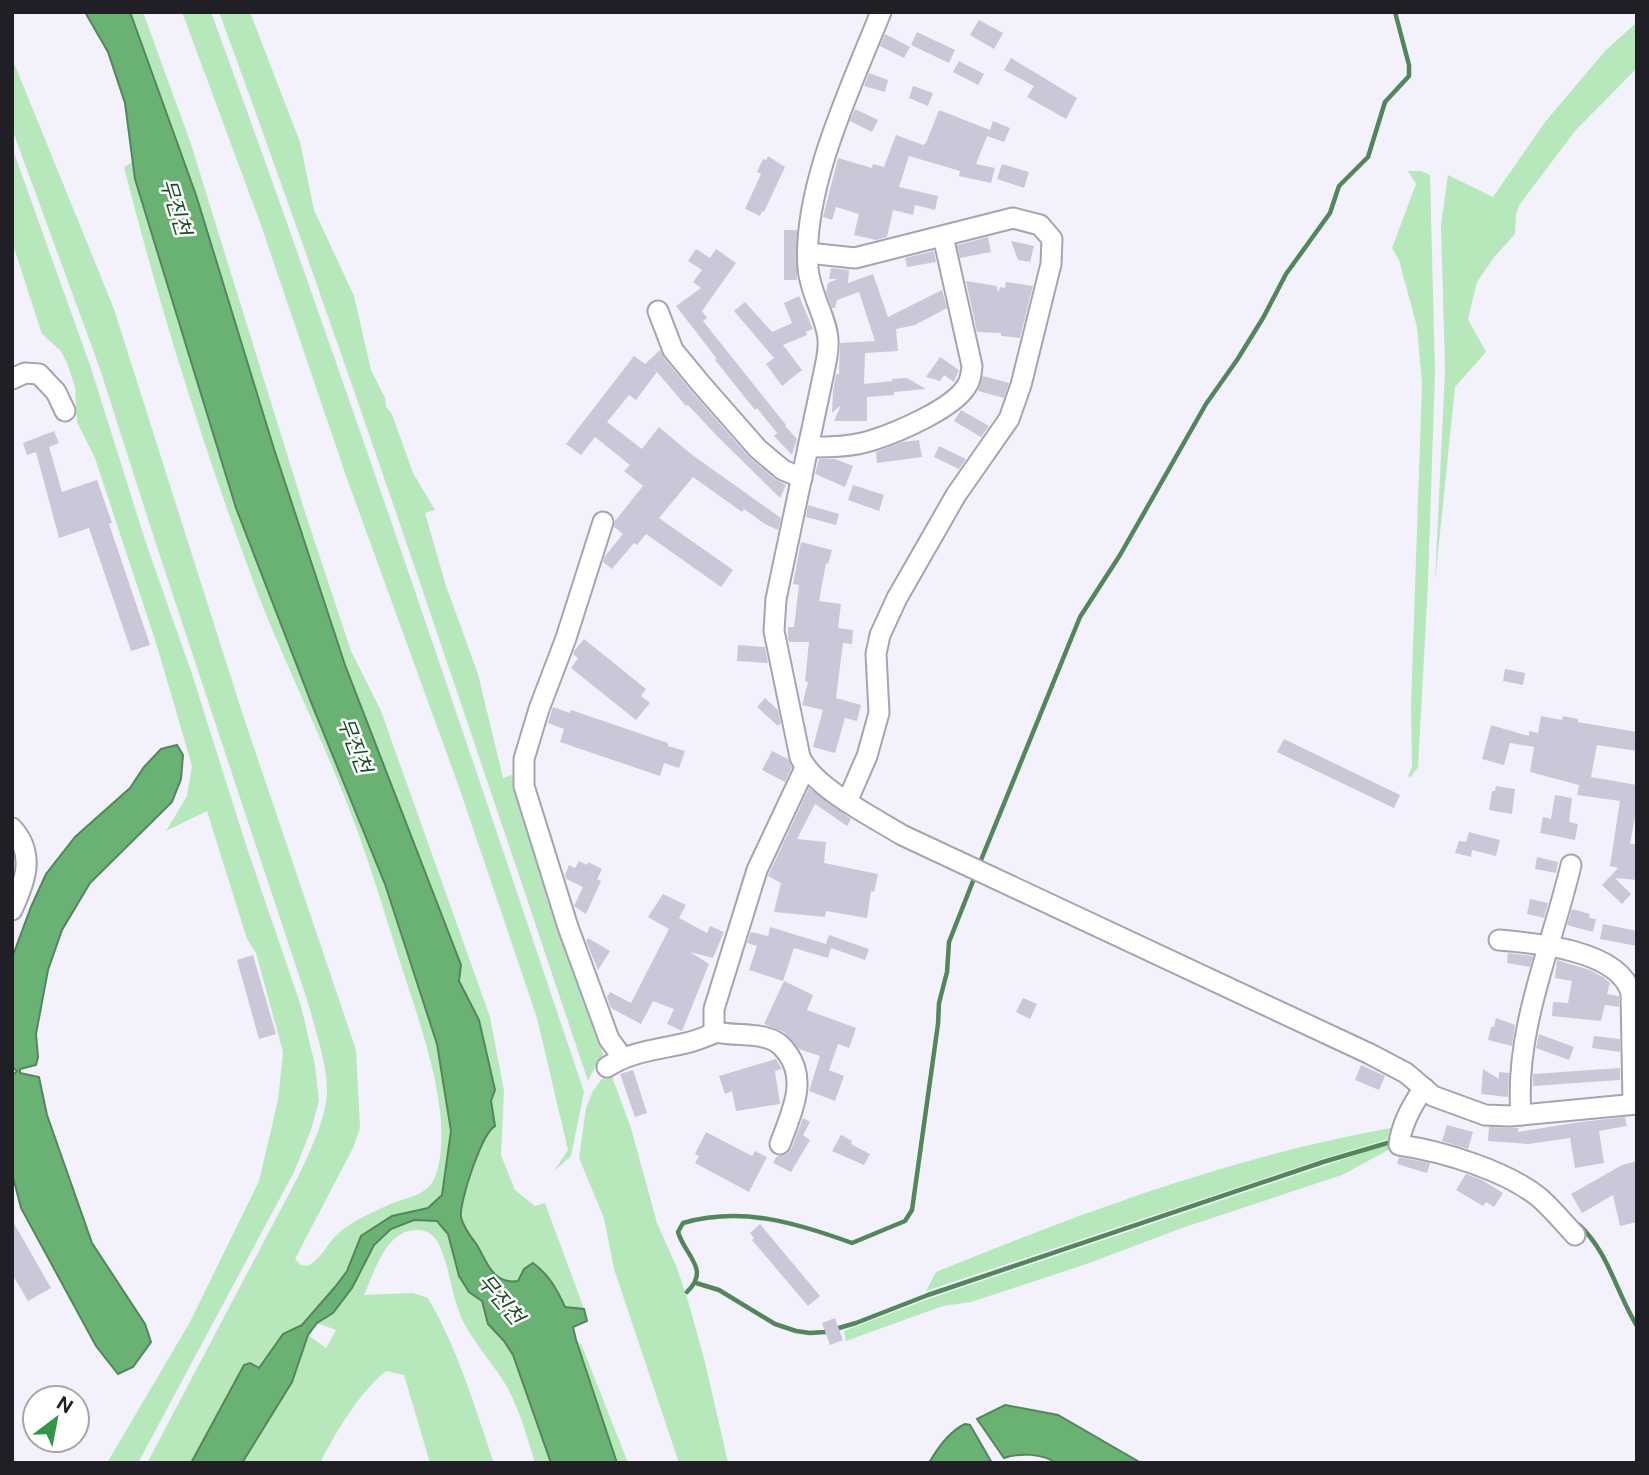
<svg xmlns="http://www.w3.org/2000/svg" width="1649" height="1475" font-family="'Public Sans','Noto Sans KR',sans-serif">
  <style>
    .green { fill: #b6e8bb }
    .water { fill: #6ab274; stroke: #54865c; stroke-width: 2 }
    .lines { fill: none; stroke-linecap: round; stroke-linejoin: round }
    .stream { stroke: #54865c; stroke-width: 4.5 }
    .building { fill: #cac7d8 }
    .minor-casing { stroke: #a6a3b3; stroke-width: 23 }
    .minor { stroke: #fff; stroke-width: 19 }
    .labels { text-anchor: middle; dominant-baseline: central; stroke-width: 5; stroke-linejoin: round; paint-order: stroke }
    .water-label { font-size: 21px; font-style: italic; fill: #1a4e25; stroke: #fff }
  </style>
  <rect width="100%" height="100%" fill="#f3f2fc"/>
  <g class="green">
    <path d="M130,12H143L190,141L305,512L351,651L381,711L490,1017L504,1091L501,1155L515,1190L535,1206L545,1203L584,1309L565,1307L557,1288L524,1269L518,1281C496,1285 488,1266 480,1250C474,1239 463,1230 461,1217C458,1202 482,1133 494,1126L491,1101L495,1090L479,1020L459,981L461,965L345,665L274,449L196,195Z"/>
    <path d="M182,12H211C342,370 463,731 584,1092L571,1156L554,1171L568,1150L537,1018L459,787L345,473L261,225Z"/>
    <path d="M219,12H250L300,142L314,210L354,296L371,370L385,398L386,407L392,414L413,473L435,510L425,513L446,586L478,674L503,778L517,773L544,873L604,1057L595,1067L588,1081C468,724 349,366 219,12Z"/>
    <polygon points="1637,22 1637,68 1575,131 1520,204 1516,214 1515,234 1495,256 1477,282 1468,319 1486,352 1455,387 1435,582 1445,370 1441,225 1448,175 1493,197 1545,122 1605,51"/>
    <path d="M12,58L114,309L241,709L356,1050L360,1128L353,1148L295,1259L301,1265L308,1266C324,1256 328,1241 341,1231C353,1221 371,1213 384,1207C401,1198 428,1197 435,1177C456,1121 421,1028 404,974C388,925 374,876 356,827C327,747 287,670 256,589C205,452 160,310 124,167L132,162L135,179L236,508L313,707L385,884L437,1044L451,1131L442,1195L428,1208L392,1216L361,1236L347,1270L335,1287L302,1325L283,1334L191,1463H147L299,1175C310,1151 321,1129 326,1103C331,1075 316,1033 309,1006L156,544L99,366L12,129Z"/>
    <polygon points="12,147 91,368 146,543 192,674 247,848 301,1006 315,1065 319,1101 311,1130 294,1172 138,1463 107,1463 190,1322 259,1181 278,1100 283,1052 256,953 247,939 207,811 166,831 187,796 192,766 157,646 95,458 77,422 75,387 67,363 60,350 42,334 12,242"/>
    <polygon points="1408,171 1421,171 1430,175 1435,372 1428,583 1418,767 1411,777 1408,776 1412,767 1411,705 1422,384 1417,327 1399,260 1392,248 1416,184"/>
    <polygon points="611,1074 631,1128 657,1223 677,1268 688,1301 705,1362 728,1463 679,1463 614,1269 604,1218 579,1158 586,1108 593,1091 604,1076"/>
    <path d="M1396,1127L1395,1137L1322,1159L926,1291L936,1272C1085,1211 1237,1155 1396,1127Z"/>
    <polygon points="1386,1145 1392,1145 1392,1148 1342,1175 1182,1228 1084,1265 971,1302 943,1306 846,1341 844,1331 931,1298"/>
    <path d="M414,1220L437,1221L448,1234L459,1276L469,1292L482,1301L488,1324L504,1341L513,1355L551,1463H535C527,1437 520,1411 507,1387C495,1366 477,1347 465,1325C452,1301 451,1274 441,1249C437,1239 430,1230 418,1230C386,1229 375,1271 364,1295L413,1293L428,1298C458,1349 475,1408 494,1463H430L404,1375L386,1371C359,1393 336,1432 320,1463H242L292,1382L308,1335L326,1348L336,1330L317,1323L333,1313L352,1288L374,1245L391,1229Z"/>
    <polygon points="576,1340 582,1346 628,1463 617,1463"/>
  </g>
  <g class="water">
    <path d="M85,12H130L196,195L274,449L345,665L461,965L459,981L479,1020L495,1090L491,1101L495,1126C482,1133 459,1202 461,1217C463,1227 471,1237 477,1245C487,1262 493,1285 518,1281L524,1269L533,1263C549,1275 557,1289 565,1307L584,1309L587,1321L573,1327L576,1340L617,1463H551L513,1355L504,1341L488,1324L482,1301L469,1292L459,1276L448,1234L437,1221L414,1220L391,1229L374,1245L352,1288L333,1313L317,1323L308,1335L292,1382L242,1463H191L244,1365L250,1363L259,1368L283,1334L302,1325L335,1287L347,1271L361,1236L392,1216L428,1208L442,1195L451,1131L437,1044L385,884L313,707L236,508L135,179L125,103L108,52Z"/>
    <polygon points="177,745 183,755 181,779 172,802 90,883 62,930 48,970 36,1034 38,1057 36,1065 20,1069 20,1073 39,1077 47,1115 92,1243 145,1324 151,1342 133,1367 118,1374 96,1346 21,1208 12,1173 12,1076 17,1071 12,1067 12,958 31,907 46,874 75,837 130,788 144,767 161,749"/>
    <path d="M1005,1405L1058,1415L1141,1463H1056C1042,1453 1019,1453 1004,1458L977,1419Z"/>
    <path d="M965,1424L970,1425L992,1463H929C937,1449 950,1431 965,1424Z"/>
  </g>
  <g class="lines">
    <g class="stream">
      <polyline points="979,865 1080,617 1120,555 1206,404 1237,360 1263,318 1286,274 1330,213 1339,186 1368,157 1385,102 1409,76 1409,65 1395,12"/>
      <path d="M1579,1225C1608,1251 1617,1294 1637,1326"/>
      <polyline points="696,1283 719,1290 775,1324 796,1331 810,1333 825,1332 856,1323 928,1295 1323,1162 1394,1141"/>
      <path d="M687,1292C711,1269 685,1256 678,1232L683,1223C742,1206 797,1223 852,1243L905,1221L912,1210L938,1024L939,1003L947,972L949,942L975,876"/>
    </g>
  </g>
  <g class="building">
    <polygon points="979,20 1003,33 994,49 970,35"/>
    <polygon points="917,32 955,50 949,63 911,45"/>
    <polygon points="885,34 910,47 904,58 880,46"/>
    <polygon points="1011,58 1077,98 1066,119 1027,97 1034,86 1004,70"/>
    <polygon points="959,61 984,74 978,85 953,72"/>
    <polygon points="869,73 888,80 885,92 864,86"/>
    <polygon points="913,86 933,93 928,106 909,98"/>
    <polygon points="855,109 878,120 872,132 850,121"/>
    <polygon points="939,110 990,130 993,121 1010,128 1004,142 987,136 976,164 995,168 991,183 959,176 960,171 909,156 899,187 938,196 935,210 915,205 913,215 893,210 887,237 876,240 854,235 859,214 836,207 832,220 823,217 838,158 872,168 873,164 884,167 896,135 923,145 926,143"/>
    <polygon points="768,156 785,167 764,212 762,211 760,216 745,209 761,174 757,172 763,159 766,160"/>
    <polygon points="1002,164 1029,172 1024,188 997,179"/>
    <rect x="784" y="230" width="13" height="50"/>
    <polygon points="988,237 991,252 960,258 957,245"/>
    <polygon points="1011,241 1034,246 1030,262 1018,260"/>
    <polygon points="696,249 710,258 716,249 736,263 702,311 707,318 703,321 786,425 785,426 797,439 792,455 774,436 779,431 777,433 757,408 755,410 715,360 717,359 676,306 701,288 693,282 702,270 688,261"/>
    <polygon points="934,251 936,262 907,267 905,258"/>
    <polygon points="831,268 849,270 848,283 873,274 888,317 942,290 947,308 915,325 896,329 898,351 865,353 864,384 893,381 894,395 867,397 867,421 834,421 841,405 832,413 833,391 836,374 839,374 840,343 875,341 859,292 837,300 835,308 832,308 826,292 828,283 838,279 829,279"/>
    <polygon points="966,281 997,286 998,293 1000,287 1005,288 1006,282 1033,286 1020,338 1001,336 1001,333 977,332"/>
    <polygon points="799,296 813,329 806,332 807,335 783,345 802,370 782,386 766,364 774,358 734,311 745,302 772,332 792,323 784,303"/>
    <polygon points="660,350 664,358 692,392 749,457 775,479 786,485 780,498 717,436 688,405 686,406 657,372 636,400 629,395 607,422 642,449 659,427 691,454 781,518 778,530 765,524 744,509 742,512 693,477 659,518 733,570 721,587 646,534 637,545 634,543 612,569 603,562 605,556 623,534 614,527 615,521 643,486 624,471 630,465 595,437 581,455 566,444 634,356 645,364"/>
    <polygon points="940,357 959,370 954,382 944,375 940,381 926,377"/>
    <polygon points="983,376 1009,383 1004,398 978,391"/>
    <polygon points="907,378 926,389 894,392 892,379"/>
    <polygon points="961,410 989,426 981,437 954,421"/>
    <polygon points="54,431 59,443 49,447 62,492 97,480 112,523 109,524 150,645 131,651 89,528 59,538 36,452 27,455 23,443"/>
    <polygon points="919,440 922,457 877,463 876,452 902,442"/>
    <polygon points="939,446 966,459 959,469 934,457"/>
    <polygon points="819,459 835,459 853,466 845,487 815,474"/>
    <polygon points="853,485 884,495 879,511 848,500"/>
    <polygon points="808,505 839,514 836,525 806,517"/>
    <polygon points="801,542 832,550 828,564 826,563 819,601 841,604 838,628 853,630 852,644 843,643 836,698 861,705 857,721 845,718 835,753 813,747 823,710 802,705 808,682 805,681 809,642 789,642 788,638 788,627 794,627 799,585 793,584"/>
    <polygon points="584,639 646,689 641,696 650,703 636,720 571,668 578,658 573,654 574,651"/>
    <polygon points="738,645 765,647 768,663 737,661"/>
    <polygon points="1505,669 1525,673 1523,685 1503,681"/>
    <polygon points="765,698 778,710 781,723 778,726 757,707"/>
    <polygon points="553,707 570,713 571,710 668,743 668,746 685,751 679,768 664,763 660,776 560,742 564,729 548,723"/>
    <polygon points="1541,716 1562,720 1563,716 1578,719 1578,722 1637,732 1637,751 1597,745 1591,777 1637,785 1637,805 1630,844 1637,844 1637,880 1615,878 1631,894 1622,904 1602,885 1618,868 1610,866 1620,801 1577,795 1579,785 1530,772 1534,747 1510,743 1504,765 1482,759 1491,725 1529,736 1529,731 1538,733"/>
    <polygon points="1284,739 1400,795 1394,808 1277,752"/>
    <polygon points="772,751 788,759 792,767 785,782 762,770"/>
    <polygon points="1496,786 1515,789 1512,814 1489,810 1492,791 1495,791"/>
    <polygon points="809,788 851,819 847,826 815,804 797,839 826,842 824,863 878,874 874,892 871,891 867,918 826,911 825,917 774,912 781,883 768,876"/>
    <polygon points="1555,795 1572,798 1569,822 1578,824 1575,840 1540,833 1543,817 1551,819"/>
    <polygon points="1469,832 1500,840 1496,856 1472,850 1471,857 1455,853 1459,841 1466,842"/>
    <polygon points="1537,857 1558,862 1556,873 1535,869"/>
    <polygon points="579,861 587,865 588,862 602,869 597,879 601,881 586,914 574,906 583,887 566,879 565,875 569,865 575,868"/>
    <polygon points="663,894 686,905 679,918 707,933 710,926 724,932 713,958 690,952 709,964 682,1031 667,1024 674,1009 653,1001 641,1024 611,1008 607,997 610,992 631,1003 669,929 648,917"/>
    <polygon points="1530,899 1548,903 1544,918 1527,914"/>
    <polygon points="1572,909 1590,914 1589,918 1596,919 1593,932 1567,925"/>
    <polygon points="1603,924 1637,931 1637,946 1600,939"/>
    <polygon points="770,927 826,944 829,935 869,949 865,960 831,948 828,958 794,948 783,981 749,970 757,946 747,943 751,932 768,936"/>
    <polygon points="588,938 610,951 598,970 586,941"/>
    <polygon points="1508,953 1533,956 1530,967 1507,963"/>
    <polygon points="253,955 276,1034 259,1039 237,960"/>
    <polygon points="1557,960 1590,970 1603,977 1610,983 1607,994 1619,996 1619,1007 1605,1005 1601,1021 1552,1016 1553,1002 1568,1003 1572,981 1555,978"/>
    <polygon points="784,981 813,995 807,1010 856,1028 849,1048 838,1044 829,1070 844,1076 835,1101 809,1091 820,1056 799,1049 784,1032 764,1024"/>
    <polygon points="1023,998 1037,1004 1030,1019 1016,1012"/>
    <polygon points="1496,1018 1515,1025 1512,1046 1488,1040 1491,1027 1494,1027"/>
    <polygon points="1539,1034 1574,1047 1569,1060 1536,1048"/>
    <polygon points="1594,1036 1620,1039 1620,1052 1592,1048"/>
    <polygon points="776,1059 782,1069 775,1071 780,1104 736,1111 732,1091 725,1094 719,1076"/>
    <polygon points="1361,1065 1385,1076 1379,1090 1355,1080"/>
    <polygon points="1620,1068 1620,1080 1533,1086 1533,1074"/>
    <polygon points="1483,1069 1499,1079 1499,1072 1509,1073 1508,1097 1481,1094"/>
    <polygon points="633,1070 647,1113 635,1117 620,1074"/>
    <polygon points="1625,1117 1627,1126 1599,1131 1604,1163 1575,1168 1570,1138 1528,1144 1488,1141 1489,1127 1519,1128 1518,1132 1580,1122"/>
    <polygon points="803,1118 810,1122 803,1135 810,1140 791,1172 773,1163 777,1156 787,1154 791,1149"/>
    <polygon points="1447,1125 1473,1132 1468,1149 1442,1141"/>
    <polygon points="706,1132 752,1156 755,1151 767,1157 749,1192 695,1163 699,1156 695,1154"/>
    <polygon points="841,1135 852,1141 851,1144 870,1154 864,1165 832,1151"/>
    <polygon points="1399,1157 1430,1163 1427,1173 1397,1164"/>
    <polygon points="1637,1161 1637,1222 1620,1226 1613,1195 1582,1213 1571,1194 1622,1165"/>
    <polygon points="1466,1174 1482,1180 1503,1193 1494,1207 1486,1202 1483,1206 1456,1190"/>
    <polygon points="12,1220 51,1288 28,1301 12,1274"/>
    <polygon points="760,1224 820,1296 808,1306 752,1240 754,1238 750,1233"/>
    <polygon points="835,1318 843,1340 830,1345 822,1323"/>
  </g>
  <g class="lines">
    <defs>
      <g id="minor">
        <path d="M881,12C851,87 802,188 808,268C810,294 827,318 828,340C829,350 826,362 824,372L776,599L774,631L800,757C814,788 873,817 902,835L1370,1054L1406,1073L1433,1096L1485,1115L1510,1116L1637,1104"/>
        <polyline points="808,253 855,258 1013,218 1040,225 1052,239 1051,264 1021,385 1009,419 956,495 897,598 880,635 876,654 879,713 867,756 847,802"/>
        <polyline points="658,311 673,350 701,384 758,449 783,470 802,478"/>
        <polyline points="12,379 25,373 39,374 56,392 65,411"/>
        <path d="M808,447C830,447 852,447 873,440C898,432 952,409 966,387C971,380 971,374 972,366L943,236"/>
        <polyline points="603,522 566,638 539,709 524,759 524,786 568,927 609,1039 622,1057"/>
        <path d="M12,828C36,854 25,882 12,910"/>
        <path d="M1499,940C1535,943 1619,950 1631,993L1633,1104"/>
        <path d="M607,1067C632,1051 657,1050 686,1043C696,1041 707,1036 717,1032"/>
        <path d="M1424,1088C1412,1105 1401,1125 1399,1145C1442,1151 1508,1171 1541,1199C1553,1210 1564,1223 1575,1235"/>
        <path d="M1521,1115C1514,1029 1552,947 1571,865"/>
        <path d="M780,1144C790,1116 808,1082 788,1054C782,1046 778,1041 767,1038C751,1033 734,1036 717,1032L714,1026V1009L757,870L805,768"/>
      </g>
    </defs>
    <use href="#minor" class="minor-casing"/>
    <use href="#minor" class="minor"/>
  </g>
  <g class="labels">
    <g class="water-label">
      <text transform="translate(176 207) rotate(73)">무진천</text>
      <text transform="translate(355 745) rotate(69)">무진천</text>
      <text transform="translate(501 1299) rotate(50)">무진천</text>
    </g>
  </g>
  <rect width="1649" height="1475" fill="none" stroke="#201f25" stroke-width="28"/>
  <g transform="translate(56 1419) rotate(32)"><circle r="33" fill="#ffffff" stroke="#a6a5a8" stroke-width="2"/>
  <path d="M0-5L12 26L0 18L-12 26Z" fill="#349549"/>
  <text y="-10" font-size="19" font-weight="bold" text-anchor="middle" fill="#201f25">N</text>
  </g>
</svg>
